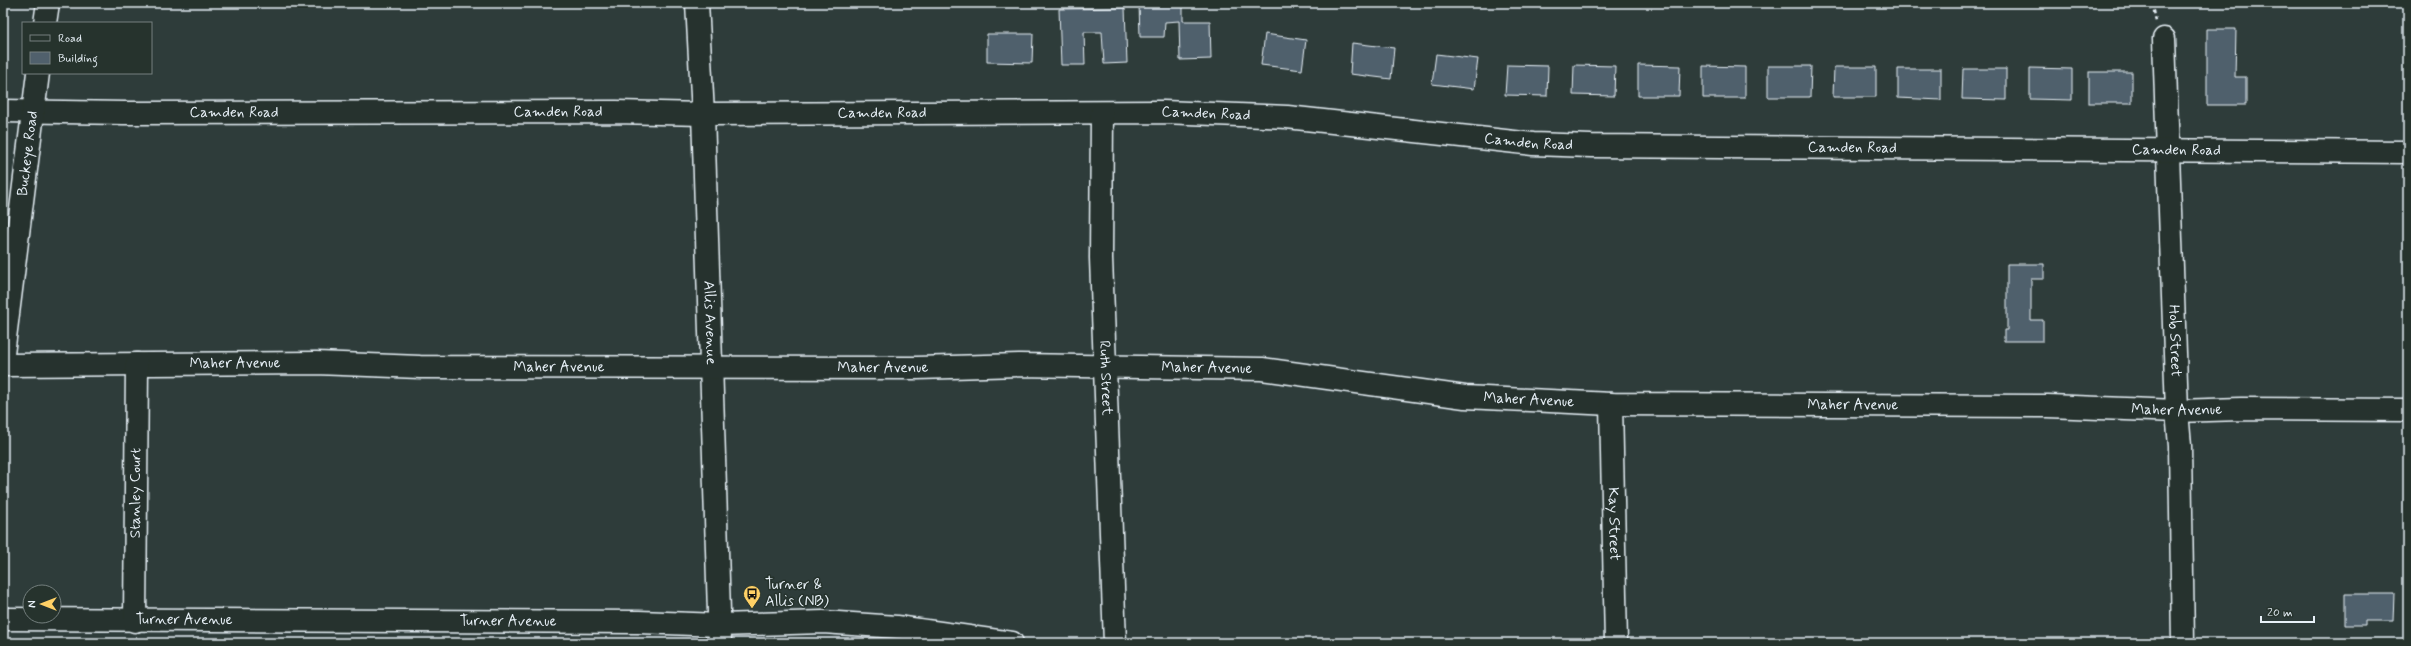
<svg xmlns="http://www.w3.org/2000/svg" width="2411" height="646" font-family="Mynerve,sans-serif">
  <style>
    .built { fill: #384749 }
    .building { fill: #50606c; stroke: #e8f1f8 }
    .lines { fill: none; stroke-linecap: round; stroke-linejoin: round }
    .minor-casing { stroke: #e8f1f8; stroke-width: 25 }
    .path { stroke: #e8f1f8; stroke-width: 2.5; stroke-dasharray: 4 3; stroke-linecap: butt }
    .minor { stroke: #26332d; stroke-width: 22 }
    .labels { text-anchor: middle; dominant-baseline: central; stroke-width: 3; stroke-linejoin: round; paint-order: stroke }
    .street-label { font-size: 15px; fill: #e8f1f8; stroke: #26332d }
    .poi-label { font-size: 15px; fill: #e8f1f8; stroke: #26332d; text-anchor: start }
  </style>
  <rect width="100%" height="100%" fill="#2e3c3a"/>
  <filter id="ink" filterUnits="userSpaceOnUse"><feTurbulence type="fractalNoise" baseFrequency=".025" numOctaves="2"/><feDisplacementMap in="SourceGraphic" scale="8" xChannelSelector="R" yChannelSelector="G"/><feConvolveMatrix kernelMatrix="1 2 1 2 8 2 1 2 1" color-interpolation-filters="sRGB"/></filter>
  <g filter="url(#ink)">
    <polygon class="built" points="2090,3 2408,3 2408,5"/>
    <g class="building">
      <polygon points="1139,3 1183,3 1183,21 1210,21 1211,59 1180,60 1179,21 1165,22 1164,37 1140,37"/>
      <polygon points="1125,8 1127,63 1104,64 1102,32 1084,32 1085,65 1061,65 1059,9"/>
      <polygon points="2207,29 2236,29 2235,77 2246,77 2246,105 2207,105"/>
      <polygon points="987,34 1033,34 1032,63 987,62"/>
      <polygon points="1265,34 1306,40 1302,70 1261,65"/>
      <polygon points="1352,43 1394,48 1391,79 1350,74"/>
      <polygon points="1436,54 1478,59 1474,89 1432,84"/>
      <polygon points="1507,65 1548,66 1547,96 1505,95"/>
      <polygon points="1574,65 1615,66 1614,96 1573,95"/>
      <polygon points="1638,65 1680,66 1679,96 1638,96"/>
      <polygon points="1703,66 1745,67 1745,98 1703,98"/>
      <polygon points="1768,66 1811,66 1810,97 1768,97"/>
      <polygon points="1834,67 1876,67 1876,97 1833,97"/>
      <polygon points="2030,68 2072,69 2072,100 2030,99"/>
      <polygon points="1898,69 1941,69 1941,100 1898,98"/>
      <polygon points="1963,69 2006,69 2006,100 1962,99"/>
      <rect x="2089" y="72" width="43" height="31"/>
      <polygon points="2007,264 2044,264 2044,279 2031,279 2031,320 2043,320 2043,341 2004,341 2004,330 2007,330"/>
      <polygon points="2345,594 2394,594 2393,621 2365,621 2365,625 2345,625"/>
    </g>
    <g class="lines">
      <defs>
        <g id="minor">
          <path id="s1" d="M697,3L703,114L720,643"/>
          <polyline points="45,23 48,3"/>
          <path id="s2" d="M2164,39L2177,411L2180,446L2183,643"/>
          <path id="s3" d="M3,111L124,113L616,112L703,114L1163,112L1287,117L1533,144L1591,146L2408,152"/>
          <path id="s4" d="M1102,113L1101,258L1115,643"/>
          <path id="s5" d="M3,354L38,73"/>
          <path id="s6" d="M3,365L316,363L420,367L917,368L1019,365L1262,369L1465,397L1611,404L2048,406L2177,411L2241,409L2408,410"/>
          <path id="s7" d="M1611,404L1616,643"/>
          <path id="s8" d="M3,619L639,622L720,625L823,622L897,627L1012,643"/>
          <path id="s9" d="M135,621L137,364"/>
        </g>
      </defs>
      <use href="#minor" class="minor-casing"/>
      <polyline class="path" points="2143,3 2147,3 2154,11 2156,22"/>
      <use href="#minor" class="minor"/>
    </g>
  </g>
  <defs>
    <symbol id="bus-pin" viewBox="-11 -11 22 30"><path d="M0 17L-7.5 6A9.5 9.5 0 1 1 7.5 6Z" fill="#ffd166" stroke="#26332d"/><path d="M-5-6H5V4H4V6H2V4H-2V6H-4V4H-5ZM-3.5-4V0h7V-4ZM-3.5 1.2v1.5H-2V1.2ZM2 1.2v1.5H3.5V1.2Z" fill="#111"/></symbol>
  </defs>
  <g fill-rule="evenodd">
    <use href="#bus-pin" x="742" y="584" width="20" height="27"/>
  </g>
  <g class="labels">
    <g class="street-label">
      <text stroke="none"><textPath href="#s3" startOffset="555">Camden Road</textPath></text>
      <text stroke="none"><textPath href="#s3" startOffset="231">Camden Road</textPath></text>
      <text stroke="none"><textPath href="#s3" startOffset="879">Camden Road</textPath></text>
      <text stroke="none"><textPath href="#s3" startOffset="1203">Camden Road</textPath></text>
      <text stroke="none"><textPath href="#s3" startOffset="1527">Camden Road</textPath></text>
      <text stroke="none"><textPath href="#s3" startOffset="1851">Camden Road</textPath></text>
      <text stroke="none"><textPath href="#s3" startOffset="2175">Camden Road</textPath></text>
      <text stroke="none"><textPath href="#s5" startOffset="202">Buckeye Road</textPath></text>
      <text stroke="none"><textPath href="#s1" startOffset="320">Allis Avenue</textPath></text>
      <text stroke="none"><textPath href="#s2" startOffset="302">Hob Street</textPath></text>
      <text stroke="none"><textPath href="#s6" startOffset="232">Maher Avenue</textPath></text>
      <text stroke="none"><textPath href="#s6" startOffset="556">Maher Avenue</textPath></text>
      <text stroke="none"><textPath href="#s6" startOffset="880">Maher Avenue</textPath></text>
      <text stroke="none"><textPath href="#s6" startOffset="1204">Maher Avenue</textPath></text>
      <text stroke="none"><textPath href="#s4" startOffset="265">Ruth Street</textPath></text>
      <text stroke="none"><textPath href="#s6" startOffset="1528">Maher Avenue</textPath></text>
      <text stroke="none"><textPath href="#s6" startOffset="1852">Maher Avenue</textPath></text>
      <text stroke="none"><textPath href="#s6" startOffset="2176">Maher Avenue</textPath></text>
      <text stroke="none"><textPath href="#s9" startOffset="128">Stanley Court</textPath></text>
      <text stroke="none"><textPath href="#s7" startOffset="120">Kay Street</textPath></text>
      <text stroke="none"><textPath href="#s8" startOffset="181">Turner Avenue</textPath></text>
      <text stroke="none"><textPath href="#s8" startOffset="505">Turner Avenue</textPath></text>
    </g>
    <g class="poi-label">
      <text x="765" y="585">Turner &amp;<tspan x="765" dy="17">Allis (NB)</tspan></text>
    </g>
  </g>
  <rect width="2411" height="646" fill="none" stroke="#26332d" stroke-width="16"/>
  <rect x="8" y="8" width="2395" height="630" fill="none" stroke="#e8f1f8" stroke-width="1.5" filter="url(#ink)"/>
  <rect x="22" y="22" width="130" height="52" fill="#26332d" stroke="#747f7e"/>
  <rect x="30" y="35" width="20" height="6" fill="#26332d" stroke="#747f7e"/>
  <text x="58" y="42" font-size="12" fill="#e8f1f8">Road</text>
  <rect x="30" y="52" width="20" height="12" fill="#50606c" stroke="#747f7e"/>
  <text x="58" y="62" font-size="12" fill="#e8f1f8">Building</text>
  <g transform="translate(42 604) rotate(270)"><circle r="19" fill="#26332d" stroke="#747f7e"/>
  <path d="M0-3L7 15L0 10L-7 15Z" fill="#ffd166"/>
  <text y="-6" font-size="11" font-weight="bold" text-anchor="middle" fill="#e8f1f8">N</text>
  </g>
  <path d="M2261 616v6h53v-6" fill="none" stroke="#e8f1f8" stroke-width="2"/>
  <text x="2267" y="616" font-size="12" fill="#e8f1f8" stroke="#26332d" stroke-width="3" paint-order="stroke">20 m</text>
</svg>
